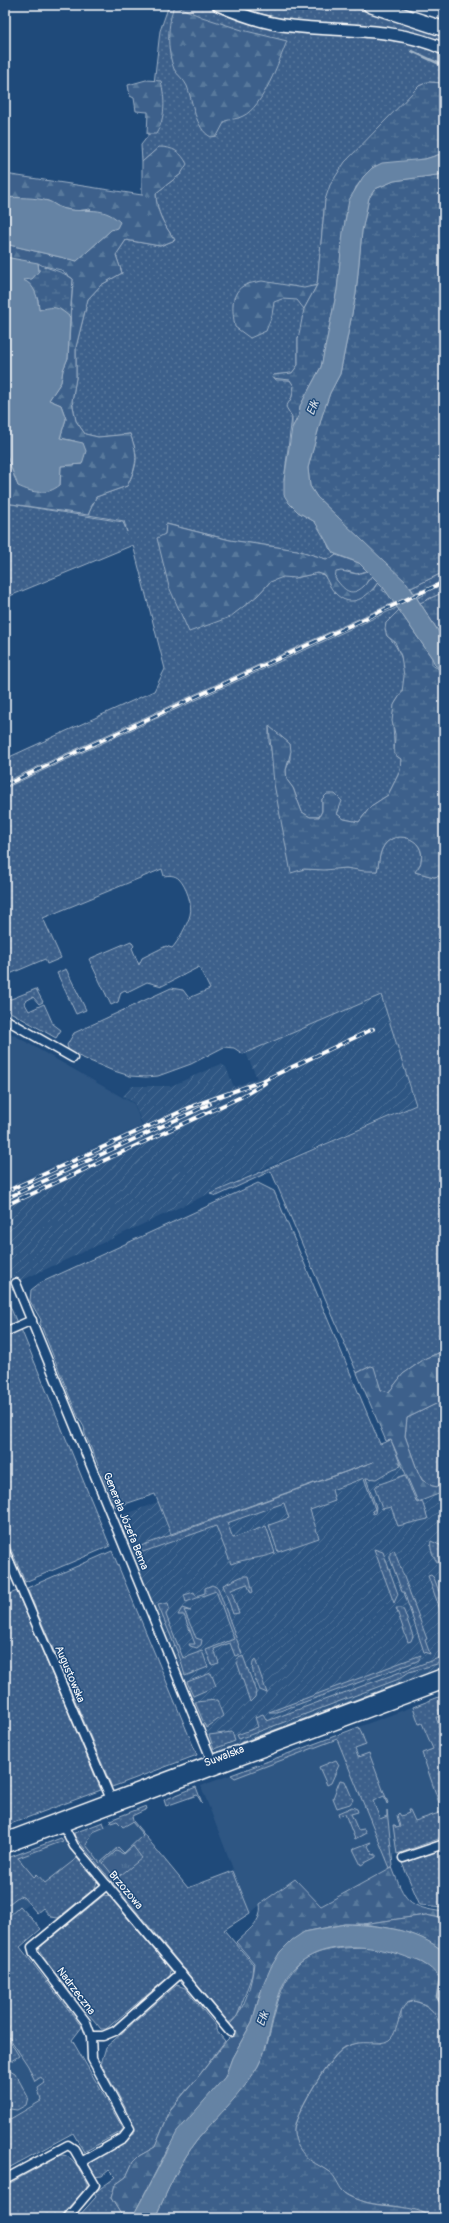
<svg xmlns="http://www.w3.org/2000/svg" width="449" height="2223" font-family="Pangolin,sans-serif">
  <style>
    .built { fill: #2e5683 }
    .industrial { fill: url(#industrial-furrows) }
    .grass { fill: url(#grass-dots); stroke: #9eb0c5 }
    .forest { fill: url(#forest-firs); stroke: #9eb0c5 }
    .wetland { fill: url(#wetland-marsh); stroke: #9eb0c5 }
    .park { fill: url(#park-tufts); stroke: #9eb0c5 }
    .water { fill: #6583a4; stroke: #a3b5c8 }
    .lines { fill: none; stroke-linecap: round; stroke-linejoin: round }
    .stream { stroke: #a3b5c8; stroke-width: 2.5 }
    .street-casing { stroke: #fff; stroke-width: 11 }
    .secondary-casing { stroke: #fff; stroke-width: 14 }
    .highway-casing { stroke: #fff; stroke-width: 17 }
    .street { stroke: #1f4a7a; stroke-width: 8 }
    .secondary { stroke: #1f4a7a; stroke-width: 11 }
    .highway { stroke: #1f4a7a; stroke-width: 14 }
    .rail-casing { stroke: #fff; stroke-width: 4 }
    .rail { stroke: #1f4a7a; stroke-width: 2.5; stroke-dasharray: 8; stroke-linecap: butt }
    .labels { text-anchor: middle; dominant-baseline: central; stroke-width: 3; stroke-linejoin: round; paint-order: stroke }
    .street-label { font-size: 11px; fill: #fff; stroke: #1f4a7a }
    .water-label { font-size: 12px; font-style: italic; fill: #d8e0e8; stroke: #1f4a7a }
  </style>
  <defs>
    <pattern id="industrial-furrows" width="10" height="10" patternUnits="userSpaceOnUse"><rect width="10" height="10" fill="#2e5683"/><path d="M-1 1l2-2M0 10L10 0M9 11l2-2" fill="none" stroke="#4d6f96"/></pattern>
    <pattern id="grass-dots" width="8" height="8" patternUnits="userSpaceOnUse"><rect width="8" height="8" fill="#3c618b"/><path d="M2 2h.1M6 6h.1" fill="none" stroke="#59799c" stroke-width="1.8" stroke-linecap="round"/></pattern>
    <pattern id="forest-firs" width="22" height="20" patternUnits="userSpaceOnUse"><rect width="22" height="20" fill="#3c618b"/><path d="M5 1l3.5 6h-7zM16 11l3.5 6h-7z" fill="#59799c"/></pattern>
    <pattern id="wetland-marsh" width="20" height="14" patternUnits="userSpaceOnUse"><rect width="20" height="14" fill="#3c618b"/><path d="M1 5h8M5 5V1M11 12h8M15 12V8" fill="none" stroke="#59799c"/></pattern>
    <pattern id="park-tufts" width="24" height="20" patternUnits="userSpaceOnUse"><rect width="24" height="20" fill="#3c618b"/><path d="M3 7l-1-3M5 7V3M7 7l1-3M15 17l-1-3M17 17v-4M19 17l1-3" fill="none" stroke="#59799c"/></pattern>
  </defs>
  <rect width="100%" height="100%" fill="#1f4a7a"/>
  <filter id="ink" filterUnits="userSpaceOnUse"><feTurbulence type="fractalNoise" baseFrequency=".025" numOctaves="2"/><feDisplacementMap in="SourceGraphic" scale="8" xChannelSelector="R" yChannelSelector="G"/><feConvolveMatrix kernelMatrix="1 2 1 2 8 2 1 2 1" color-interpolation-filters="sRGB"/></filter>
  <g filter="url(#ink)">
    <g class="built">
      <polygon points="387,605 390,610 5,788 5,782"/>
      <polygon points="5,1030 134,1104 142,1126 5,1187"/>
      <polygon points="444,1695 444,1837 388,1857 393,1867 321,1906 295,1878 250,1913 201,1786"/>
      <polygon points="128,1816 157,1851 115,1885 84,1845 92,1830"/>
      <polygon points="62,1837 80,1861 5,1922 5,1859"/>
      <polygon points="5,2000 33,2063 54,2099 5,2125"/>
    </g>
    <g class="industrial">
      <polygon points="381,995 415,1105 260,1170 5,1288 5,1187 143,1126 134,1103 123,1096 132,1086 171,1086 221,1064 226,1067 234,1087 257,1078 246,1053"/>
      <polygon points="391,1440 418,1503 444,1493 444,1670 219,1753 214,1752 118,1521 118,1517 158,1502 171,1535 384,1458 378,1445"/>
    </g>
    <g class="grass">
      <path d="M169,5H205L235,17L268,27L291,32L365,35L400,41L428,48L444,56V83L428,82L419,86L395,112L325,200L317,285L298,339V365L292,373L273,375L276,380H290L294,386L292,397L287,407L292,417L284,480L298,512L315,522L324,534L329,548L336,555L332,558L326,559L297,550L230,540L167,524L165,534L257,596L270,582L283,576L295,578L318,573L324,575L330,585L373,590L378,582L383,587V591L388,593L395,602L5,782V759L154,691L165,669L133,545L5,598V503L123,522L127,532L124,521L88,515L96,497L127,486C138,465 139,456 130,434L98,437L85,434L76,421L72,401L76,378V347L88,299L101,285L122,273L116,255L126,240L160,246L175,240C164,225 156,212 156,193L181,174L159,147L142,162L141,145L148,136L160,31Z"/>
      <polygon points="234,5 346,5 444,37 444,44 430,39 383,27 300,22 262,14"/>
      <polygon points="444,572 444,592 420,603 417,598 424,595 422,590 414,593 411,588"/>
      <path d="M398,607L399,610L386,623L387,636C401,647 409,674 402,692C400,698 394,701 394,708C391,723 395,738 394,754L401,759L400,771L388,795L371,806L359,822L344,819L337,814L339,810L322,799V811L319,817H310L302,812L293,788L287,780L286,770L290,759V744L269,727V742L304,869C318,870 331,868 346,868C356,868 366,871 377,871C379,864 379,855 382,849C392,827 426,837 421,861C421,864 417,869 415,872L434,877L444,875V1351L426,1358L403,1374L389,1392L381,1390L371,1366L357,1373L271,1171L217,1196L210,1194L416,1105L381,995L243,1054L234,1048L224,1047L191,1064L158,1076L146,1077L130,1076L111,1070L69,1052L67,1045L74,1033L171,988L183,990L189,998L210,989L199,967L162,986L147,982L127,992L125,990L121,992L118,1002L111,1005L89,959L131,941L134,946L132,948L139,965L142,958L166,946L172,948C178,942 188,923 190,915C193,905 186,886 179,879C175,875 169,875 164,876L162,869L43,918L61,958L47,964L45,959L5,976V788Z"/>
      <polygon points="66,969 86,1010 76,1014 57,973"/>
      <polygon points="36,989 43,1002 39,1004 33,997 24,1002 29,1011 44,1004 53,1024 61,1030 56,1038 5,1009 5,1000 7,998 11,999"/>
      <path d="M258,1183L274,1191L380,1444L391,1440L401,1466L393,1469L376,1479L366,1478L376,1507L375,1513L373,1514L372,1511L375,1509L364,1478L332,1490L335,1501L310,1510L319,1538L278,1552L269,1525L289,1518L284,1503L227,1523L233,1538L266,1526L275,1553C260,1559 246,1558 231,1564L216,1526L140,1553L138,1547L373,1462L171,1534L155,1494L116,1507L85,1434L84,1427L77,1415L40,1323L41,1320L30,1301L31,1290L40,1283Z"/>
      <polygon points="5,1294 17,1323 5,1328"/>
      <polygon points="21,1329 110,1546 25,1582 5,1535 5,1336"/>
      <polygon points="444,1400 444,1488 432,1486 422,1480 418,1472 405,1436 407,1418"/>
      <polygon points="405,1475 417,1503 422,1501 428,1519 398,1526 391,1507 382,1509 375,1488 377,1485"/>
      <path d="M431,1541L444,1547V1565H440C434,1560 429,1548 431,1541Z"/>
      <polygon points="374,1549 383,1552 398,1594 394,1603"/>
      <polygon points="394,1550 427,1639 425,1640 430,1654 424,1652 404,1592 402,1592 390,1558 390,1553"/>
      <polygon points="112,1551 197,1755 112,1787 27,1588"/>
      <polygon points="431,1575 434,1578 444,1605 444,1614 442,1615 428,1576"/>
      <polygon points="243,1576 249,1576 253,1592 251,1593 247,1584 231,1590 239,1613 233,1614 223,1585"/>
      <polygon points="212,1585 218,1588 242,1654 235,1656 230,1643 214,1649 219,1663 212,1665 206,1650 234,1639 216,1591 186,1602 184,1595 194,1592 196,1596 205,1593 205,1588"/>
      <polygon points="17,1591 101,1790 5,1826 5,1596"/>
      <polygon points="168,1603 169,1608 166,1615 183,1658 202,1651 208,1667 185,1676 181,1661 158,1605"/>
      <polygon points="182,1608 191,1611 184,1610 196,1638 202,1640 201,1645 197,1648 190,1646 189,1644 195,1644 184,1615 178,1615"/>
      <polygon points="396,1608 402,1608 404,1611 413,1636 411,1641 408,1642"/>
      <polygon points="421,1655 419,1660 415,1662 277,1712 269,1712"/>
      <polygon points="243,1656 256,1692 255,1697 250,1702 236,1659"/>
      <polygon points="444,1656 444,1662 409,1672 399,1679 239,1739 237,1735 258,1727 255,1717 263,1714 267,1721"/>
      <path d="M255,1659L267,1693L260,1690C257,1681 248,1668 255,1659Z"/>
      <polygon points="211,1673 216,1686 193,1696 187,1682"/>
      <polygon points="392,1686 394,1688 239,1746 240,1743"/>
      <polygon points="444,1695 444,1708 439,1710 440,1717 436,1717 444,1741 444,1837 397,1854 393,1825 395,1825 396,1828 400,1827 397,1815 399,1813 401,1816 409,1813 408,1810 410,1810 415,1821 442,1812 422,1753 433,1749 422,1723 419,1724 413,1707"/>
      <polygon points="217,1700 223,1716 206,1728 195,1702"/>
      <polygon points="359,1727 366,1745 355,1749 358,1757 369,1753 388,1803 387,1804 384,1796 373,1801 380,1819 387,1816 387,1810 393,1866 390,1868 337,1739 235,1778 231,1775"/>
      <polygon points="232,1732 235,1741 214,1749 209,1735"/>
      <polygon points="336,1760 339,1765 331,1783 327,1785 319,1767"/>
      <polygon points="340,1780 345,1781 353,1800 350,1804 337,1808 333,1798"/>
      <polygon points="196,1787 202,1803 197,1795 166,1806 164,1800"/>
      <polygon points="146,1806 147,1809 132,1816 133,1821 188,1888 233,1871 250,1913 224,1930 253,1964 252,1975 237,2017 229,2023 75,1837 74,1833 103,1822 105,1827 93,1832 86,1845 100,1863 118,1847 124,1853 143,1835 132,1822 123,1827 117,1821 111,1823 110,1820"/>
      <polygon points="352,1807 357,1809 358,1812 351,1814 358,1830 364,1829 366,1833 355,1839 345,1814 339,1816 338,1813"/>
      <polygon points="61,1838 63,1841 18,1858 34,1877 37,1874 45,1883 77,1858 97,1882 95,1888 58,1918 51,1917 43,1908 37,1913 23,1897 19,1896 5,1907 5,1859"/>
      <polygon points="371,1842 368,1846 373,1855 376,1854 376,1857 361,1865 353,1849"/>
      <polygon points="444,1849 444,1907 420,1905 402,1863"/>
      <path d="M104,1895L109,1896L171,1970L170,1976L106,2029H101C91,2016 40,1959 39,1948Z"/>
      <polygon points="20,1906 41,1929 20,1947 82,2027 72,2040 124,2130 84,2152 73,2133 5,2170 5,2122 41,2101 38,2088 45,2083 41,2077 35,2081 28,2066 5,2031 9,2028 5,2020 5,1920"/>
      <polygon points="177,1985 185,1988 216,2026 216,2030 225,2041 198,2077 171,2108 155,2147 139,2156 133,2162 126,2177 115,2185 111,2198 122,2216 121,2218 77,2218 96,2197 94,2193 116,2177 109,2170 102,2176 93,2177 87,2163 134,2134 134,2129 123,2110 126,2109 101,2064 106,2047"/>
      <path d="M414,2001C435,2007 435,2015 444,2033V2218C429,2218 423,2212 410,2209C386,2203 369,2208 345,2193C338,2189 336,2177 329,2172C316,2163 301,2159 296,2142C295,2139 293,2131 294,2128C298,2110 330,2055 346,2047C358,2040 368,2042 381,2043L401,2018V2009L405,2004Z"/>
      <polygon points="5,2033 19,2056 5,2065"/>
      <polygon points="10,2070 15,2073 28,2097 26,2105 17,2110 10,2109 5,2103 5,2072"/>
      <path d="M60,2155C74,2154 80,2172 87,2183V2187L59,2218H5V2186Z"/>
    </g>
    <g class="forest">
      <path d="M174,5L202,17L242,30L287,41C279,61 263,107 243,116C238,119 231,119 225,121L217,136L211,137C195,129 193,102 187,86C184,79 177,75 174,69C166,48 168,25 174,5Z"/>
      <path d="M146,80L161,81C165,99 166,117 156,134H147L148,112L136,111L134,98L130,96L128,85Z"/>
      <path d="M159,147C173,147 181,152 187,164L181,174L156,193C156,212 164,225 175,240L160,246L126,240L116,255L122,273L101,285L88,299L76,347V378L72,401L76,421L85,434L98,437L130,434C139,456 137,465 127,486L96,497L88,515L5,503V451L18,486L60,485L61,466L82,464L75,441L60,438L66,419L61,405L49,400L61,382L63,370L68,358L73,279L61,270L5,257V244L77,261L111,230L90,209L76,211L61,208L48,201L5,197V174L142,195V162Z"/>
      <path d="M262,281L304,288L317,285L304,309L297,300L282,299L274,302L272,315L266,331L250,338L235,327C233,314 229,295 243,286C248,283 257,282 262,281Z"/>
      <path d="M166,524L230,540L297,550L326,559L332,558L336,555L359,563L367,571L357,574L347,571L335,578L339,583L363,587L372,576L378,582C368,597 351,610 335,593C330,588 328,581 324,575L318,573L295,578L283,577L270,582L257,596L230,617L189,632L169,587L157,538L165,534Z"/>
      <polygon points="444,1351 444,1400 407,1418 405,1436 418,1472 422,1480 432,1486 444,1488 444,1492 418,1502 391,1440 386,1441 357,1373 371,1366 374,1367 381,1390 389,1392 403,1374 426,1358"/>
      <path d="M392,1867C405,1901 407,1907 444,1912V1919L426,1915L363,1924H344L304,1932L262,1988L252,2022L232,2058L225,2077L168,2148L132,2218H121L122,2216L111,2198L115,2185L126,2177L133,2162L139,2156L155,2147L171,2109L198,2077L226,2041L236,2031L230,2024C245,2011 252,1982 254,1963L236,1942C247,1931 263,1922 260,1904L295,1879L321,1906Z"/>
    </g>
    <g class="wetland">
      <polygon points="428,82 444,83 444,153 425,159 372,168 356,187 346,215 337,290 321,367 300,406 299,415 292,428 292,417 286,407 292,397 294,386 290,380 272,378 273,375 292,373 298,365 298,339 304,309 317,285 325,200 330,185 345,162 419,86"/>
      <polygon points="444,174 444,572 411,588 317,497 310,486 308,468 322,416 330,393 340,374 356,294 362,231 369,198 375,189 394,181"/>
      <path d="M38,263C51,271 59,269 73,279L70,317L60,309L39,310L38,299L22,280L39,271Z"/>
      <path d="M341,571L357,574L367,571L372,576C368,578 367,583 364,586C350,599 343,588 335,578L336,572Z"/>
      <polygon points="444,592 444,640 420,603"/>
      <path d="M399,610L432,658V665L444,672V875L434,877L415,872C417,869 421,865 421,861C427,838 392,827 382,849C379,855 379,864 377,871H364L346,868L324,870L304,869L291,873L274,784L269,726L290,744L291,751L286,770L287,780L293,788L302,812L310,817H319L322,811V799L327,794H335L342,801L337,814L344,819L359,822L371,806L388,795L400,771L401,759L394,754L395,734L392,721L394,705L402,692L404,676L401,656L395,642L387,636L385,629L386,623Z"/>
      <path d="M426,1915L444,1919V1952C421,1933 392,1928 363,1924Z"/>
      <path d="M368,1947C388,1951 440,1960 444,1986C446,2001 444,2018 444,2033C437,2019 435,2007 418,2002C396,1996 402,2030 389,2040C379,2047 361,2038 345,2047C330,2055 297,2111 294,2128C293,2132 296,2142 298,2146C307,2162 315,2162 329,2172C336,2176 338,2186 343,2191C347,2196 356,2199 362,2201C383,2209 414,2203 432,2218H155C167,2191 180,2162 198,2139C217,2115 243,2093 258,2066C276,2034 271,1993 297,1966C314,1947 344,1948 368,1947Z"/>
    </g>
    <polygon class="park" points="133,1846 142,1858 116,1879 103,1863 116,1851 124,1854"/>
    <g class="water">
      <polygon points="444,153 444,174 394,181 375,189 369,198 362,231 356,294 340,374 330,393 322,416 308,468 310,486 317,497 407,583 444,640 444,672 435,665 432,658 383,587 359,563 333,553 315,522 298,512 289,503 284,495 284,480 292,428 299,415 300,406 321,367 337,290 343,232 349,200 363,177 372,168 382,163 425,159"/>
      <path d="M5,197C18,198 35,197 48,201C53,202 57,207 62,208C83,215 100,203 120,222L117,228L111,230L77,261L5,244Z"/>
      <path d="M5,257L38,263L39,271L32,279L23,280C35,284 38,298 39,310C55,306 57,306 70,317L68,358L63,370L61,382L49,400L61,405L66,419L60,438L83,443L86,451L82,464L61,466L60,485C46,496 33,493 18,486L5,451Z"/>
      <path d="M345,1924C379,1925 417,1929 444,1952V1985C439,1977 434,1970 426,1965C421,1961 415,1960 409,1958C372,1943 312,1938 287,1977C271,2004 273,2038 258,2066C243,2093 218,2115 198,2139C180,2162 167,2191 155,2218H132L177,2132L225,2077L232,2058L252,2022L262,1988L271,1967L280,1952L292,1940L304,1932Z"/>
    </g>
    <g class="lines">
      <g class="stream">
        <polyline points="308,5 323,10"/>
        <polyline points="412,51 444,66"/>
        <polyline points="440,1975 437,1997 444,2008"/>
      </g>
      <defs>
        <g id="street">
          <polyline points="5,1019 73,1058"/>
          <polyline points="16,1283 214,1766"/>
          <polyline points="5,1332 32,1320"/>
          <polyline points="5,1551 113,1804"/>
          <polyline points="61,1821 74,1846 230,2032"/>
          <polyline points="403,1858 444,1844"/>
          <polyline points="91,2036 103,2036 115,2031 181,1973"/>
          <polyline points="81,2162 123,2138 130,2129 92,2059 91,2036 86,2022 34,1954 32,1947 107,1885"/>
          <polyline points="5,2179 68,2145 74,2149 95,2185 67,2218"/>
        </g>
        <g id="secondary">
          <path d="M218,5C241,15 266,24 291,26C343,32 396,27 444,49"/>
          <polyline points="5,1839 444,1674"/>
          <polyline points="5,1847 444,1683"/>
        </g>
        <polyline id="highway" points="370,5 444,29"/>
      </defs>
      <use href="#street" class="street-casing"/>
      <use href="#secondary" class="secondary-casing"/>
      <use href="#highway" class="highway-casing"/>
      <use href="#street" class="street"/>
      <use href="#secondary" class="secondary"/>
      <use href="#highway" class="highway"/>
      <defs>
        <g id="rail">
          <polyline points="5,785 444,582"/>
          <polyline points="5,1192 193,1106 262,1081 373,1029"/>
          <polyline points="23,1198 241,1097 265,1083"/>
          <polyline points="5,1199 210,1104"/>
          <polyline points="5,1206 27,1195"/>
        </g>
      </defs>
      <use href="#rail" class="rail-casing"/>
      <use href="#rail" class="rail"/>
    </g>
  </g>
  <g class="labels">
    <g class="street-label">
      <text transform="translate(126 1521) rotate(68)">Generała Józefa Bema</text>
      <text transform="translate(70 1674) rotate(67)">Augustowska</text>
      <text transform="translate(224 1756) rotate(-21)">Suwalska</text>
      <text transform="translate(126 1890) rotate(50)">Brzozowa</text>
      <text transform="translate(76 1991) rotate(53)">Nadrzeczna</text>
    </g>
    <g class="water-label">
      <text transform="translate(313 408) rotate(-68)">Ełk</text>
      <text transform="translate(263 2019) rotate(-70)">Ełk</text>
    </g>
  </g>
  <rect width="449" height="2223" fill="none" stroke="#1f4a7a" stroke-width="20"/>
  <rect x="10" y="10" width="429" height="2203" fill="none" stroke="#fff" stroke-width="1.5" filter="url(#ink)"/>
</svg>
